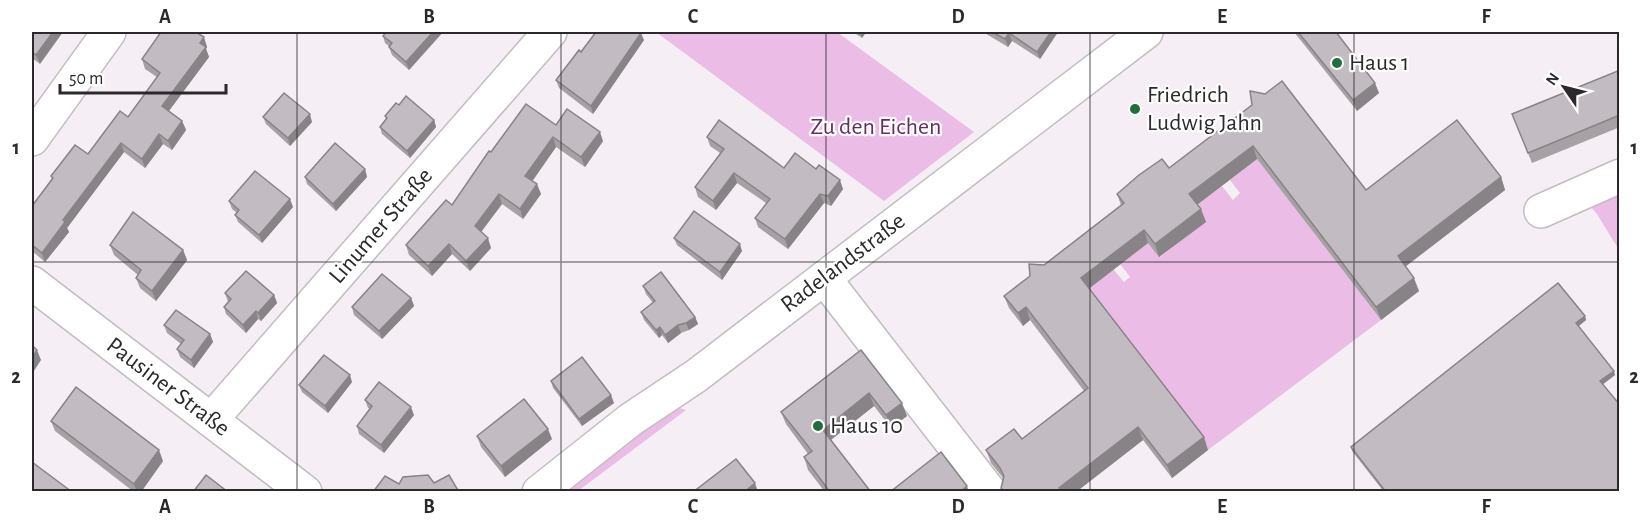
<svg xmlns="http://www.w3.org/2000/svg" width="1651" height="523" font-family="'Alegreya Sans',sans-serif">
  <style>
    .green { fill: #ebbce5 }
    .lines { fill: none; stroke-linecap: round; stroke-linejoin: round }
    .minor-casing { stroke: #c3bcc2; stroke-width: 36 }
    .minor { stroke: #fff; stroke-width: 33 }
    .wall { fill: #a7a1a6 }
    .shaded-wall { fill: #888387 }
    .building { fill: #c2bbc1; stroke: #888387; stroke-width: 1.5 }
    .grid { fill: none; stroke: #2c292c; stroke-width: 1.5; stroke-opacity: 0.55 }
    .poi-dot { fill: #206d3d; stroke: #fff; stroke-width: 2 }
    .labels { text-anchor: middle; dominant-baseline: central; stroke-width: 4.5; stroke-linejoin: round; paint-order: stroke }
    .poi-label { font-size: 24px; fill: #2c292c; stroke: #fff; text-anchor: start }
    .park-label { font-size: 24px; fill: #662d60; stroke: #fff }
    .street-label { font-size: 24px; fill: #2c292c; stroke: #fff }
    .neatline { fill: none; stroke: #2c292c; stroke-width: 2 }
    .grid-label { font-size: 20px; text-anchor: middle; font-weight: bold; fill: #2c292c }
  </style>
  <rect width="100%" height="100%" fill="#f5eef4"/>
  <g class="green">
    <polygon points="656,32 837,32 974,132 884,201"/>
    <polygon points="1257,159 1381,320 1208,450 1086,291 1113,269 1124,282 1130,277 1120,264 1148,243 1160,257 1205,222 1194,207 1222,186 1233,200 1240,193 1230,180"/>
    <polygon points="1619,185 1619,250 1597,214 1584,199"/>
    <polygon points="669,405 686,410 578,491 550,492"/>
  </g>
  <g class="lines">
    <defs>
      <g id="minor">
        <polyline points="32,139 109,32"/>
        <polyline points="1541,211 1620,176"/>
        <polyline points="824,278 990,492"/>
        <polyline points="32,283 305,492"/>
        <polyline points="211,420 550,32"/>
        <polyline points="539,492 630,420 696,376 1146,32"/>
      </g>
    </defs>
    <use href="#minor" class="minor-casing"/>
    <use href="#minor" class="minor"/>
  </g>
  <g class="wall">
    <polygon points="32,32 40,64 32,58"/>
    <polygon points="443,32 409,70 392,55 389,47 390,47 385,43 383,36"/>
    <polygon points="853,32 866,32 862,38"/>
    <polygon points="983,32 1058,32 1040,59 1012,41 1008,47"/>
    <polygon points="1294,32 1336,32 1379,93 1357,111"/>
    <polygon points="644,40 593,114 559,88 556,80 581,52"/>
    <polygon points="207,47 206,49 209,57 169,111 182,121 186,130 172,150 163,144 145,168 124,152 67,228 69,232 45,262 32,251 32,206 52,179 51,176 88,154 128,117 157,77 145,69 142,59"/>
    <polygon points="1620,70 1620,127 1532,163 1512,114"/>
    <polygon points="399,105 434,120 436,127 410,158 382,134 380,127 386,119 385,116"/>
    <polygon points="1252,105 1366,190 1501,177 1505,190 1405,267 1419,291 1381,320 1257,159 1197,205 1206,222 1159,257 1148,243 1089,288 1208,450 1172,478 1143,440 1076,492 1002,492 1001,488 1003,478 991,463 986,450 1022,439 1084,391 1030,320 1023,326 1009,308 1004,296 1121,205 1117,194 1169,168"/>
    <polygon points="263,117 312,122 290,146 266,124"/>
    <polygon points="556,125 603,141 585,167 556,147 532,181 541,194 523,219 502,204 481,232 491,248 470,271 452,254 432,276 409,255 406,245 452,205 491,152"/>
    <polygon points="707,137 784,168 843,189 831,206 824,203 788,249 758,227 755,218 766,203 737,183 716,210 698,197 695,187 720,153 710,146"/>
    <polygon points="365,169 367,177 336,211 307,184 305,177"/>
    <polygon points="229,201 293,207 262,243 238,222 235,215 237,213 232,209"/>
    <polygon points="674,238 742,251 722,280 677,245"/>
    <polygon points="110,245 183,250 187,260 156,301 140,288 136,278 138,275 114,255"/>
    <polygon points="643,286 695,317 698,324 689,330 681,333 668,343 662,335 659,338 644,320 641,312 653,303 646,294"/>
    <polygon points="225,293 274,295 277,303 261,321 258,319 246,333 226,314 224,307 228,302"/>
    <polygon points="411,298 414,306 382,339 354,315 352,307"/>
    <polygon points="1585,316 1586,320 1578,327 1615,375 1603,384 1620,492 1384,492 1352,451 1351,447"/>
    <polygon points="164,325 210,334 213,342 194,368 180,357 177,349 181,344 167,333"/>
    <polygon points="861,350 907,416 891,428 874,406 831,440 871,492 825,492 808,470 804,457 808,454 786,424 781,412"/>
    <polygon points="551,381 614,403 582,426 553,388"/>
    <polygon points="352,382 328,413 302,392 299,385"/>
    <polygon points="365,400 414,415 384,453 359,434 357,426 370,409 368,408"/>
    <polygon points="51,421 163,461 141,492 134,492 55,431"/>
    <polygon points="477,436 552,439 505,477 481,447"/>
  </g>
  <g class="shaded-wall">
    <polygon points="53,32 63,32 40,64 36,55"/>
    <polygon points="433,32 443,32 409,70 406,62"/>
    <polygon points="860,32 866,32 862,38"/>
    <polygon points="1051,32 1058,32 1040,59 1037,52"/>
    <polygon points="641,33 644,40 593,114 591,106"/>
    <polygon points="1009,33 1012,41 1008,47 1005,39"/>
    <polygon points="204,37 207,47 206,49 209,57 165,116 162,106"/>
    <polygon points="1375,83 1379,93 1357,111 1353,100"/>
    <polygon points="310,114 312,122 290,146 288,138"/>
    <polygon points="434,120 436,127 410,158 407,151"/>
    <polygon points="182,121 186,130 172,150 168,141"/>
    <polygon points="600,132 603,141 585,167 581,157"/>
    <polygon points="159,134 163,144 145,168 142,159"/>
    <polygon points="553,137 556,147 529,186 525,176"/>
    <polygon points="121,143 124,152 67,228 69,232 45,262 42,253 63,220"/>
    <polygon points="1253,146 1257,159 1194,207 1189,194"/>
    <polygon points="365,169 367,177 336,211 333,204"/>
    <polygon points="734,173 737,183 716,210 713,201"/>
    <polygon points="1501,177 1505,190 1402,269 1398,256"/>
    <polygon points="840,180 843,189 831,206 828,196"/>
    <polygon points="537,184 541,194 523,219 520,209"/>
    <polygon points="499,194 502,204 478,236 475,226"/>
    <polygon points="820,194 824,203 788,249 785,239"/>
    <polygon points="290,199 293,207 262,243 259,235"/>
    <polygon points="1201,209 1206,222 1159,257 1155,244"/>
    <polygon points="1144,230 1148,243 1086,291 1081,278"/>
    <polygon points="488,238 491,248 470,271 466,261"/>
    <polygon points="449,244 452,254 432,276 428,266"/>
    <polygon points="740,244 742,251 722,280 720,272"/>
    <polygon points="183,250 187,260 156,301 152,291"/>
    <polygon points="1414,278 1419,291 1381,320 1376,307"/>
    <polygon points="274,295 277,303 261,321 258,313"/>
    <polygon points="411,298 414,306 382,339 379,331"/>
    <polygon points="1026,307 1030,320 1023,326 1018,313"/>
    <polygon points="256,311 258,319 246,333 243,325"/>
    <polygon points="1585,316 1586,320 1577,327 1576,323"/>
    <polygon points="695,317 698,324 689,330 686,323"/>
    <polygon points="678,325 681,333 668,343 665,335"/>
    <polygon points="660,327 662,335 659,338 656,330"/>
    <polygon points="210,334 213,342 194,368 191,360"/>
    <polygon points="37,350 41,360 32,374 32,358"/>
    <polygon points="1614,371 1615,375 1602,385 1600,381"/>
    <polygon points="350,375 352,382 328,413 325,406"/>
    <polygon points="869,393 874,406 828,442 823,430"/>
    <polygon points="611,395 614,403 582,426 579,419"/>
    <polygon points="902,403 907,416 891,428 886,415"/>
    <polygon points="411,407 414,415 384,453 381,445"/>
    <polygon points="1138,427 1143,440 1076,492 1061,492 1059,488"/>
    <polygon points="548,429 552,439 505,477 501,466"/>
    <polygon points="1204,437 1208,450 1172,478 1167,465"/>
    <polygon points="159,450 163,461 141,492 137,492 134,484"/>
    <polygon points="755,483 758,492 744,492"/>
    <polygon points="967,486 969,492 960,492"/>
  </g>
  <g class="building">
    <polygon points="32,32 53,32 36,55 32,52"/>
    <polygon points="161,32 196,32 204,37 200,43 206,47 162,106 182,121 168,141 159,134 142,159 121,143 63,220 65,222 42,253 32,245 32,206 53,178 51,176 75,145 88,154 120,111 128,117 160,73 142,59"/>
    <polygon points="386,32 433,32 406,62 389,47 392,43 383,36"/>
    <polygon points="596,32 640,32 641,33 591,106 556,80 579,50 581,52"/>
    <polygon points="992,32 1051,32 1037,52 1009,33 1005,39"/>
    <polygon points="1298,32 1336,32 1375,83 1353,100"/>
    <polygon points="1620,70 1620,115 1528,153 1512,114"/>
    <polygon points="1282,81 1366,190 1457,120 1501,177 1398,256 1414,278 1376,307 1253,146 1189,194 1201,209 1155,244 1144,230 1081,278 1204,437 1167,465 1138,427 1059,488 1062,492 1004,492 1001,488 1004,476 1000,468 986,450 1014,429 1022,439 1088,388 1026,307 1018,313 1004,296 1030,276 1029,264 1044,265 1124,203 1117,194 1139,175 1162,159 1169,168 1252,105 1250,91 1265,94"/>
    <polygon points="284,93 310,114 288,138 263,117"/>
    <polygon points="406,96 434,120 407,151 380,127 387,118 385,116 396,103 399,105"/>
    <polygon points="526,104 556,125 567,109 600,132 581,157 553,137 525,176 537,184 520,209 499,194 475,226 488,238 466,261 449,244 428,266 406,245 446,200 452,205 489,151 491,152"/>
    <polygon points="719,120 784,168 795,153 816,169 819,165 840,180 828,196 820,194 785,239 755,218 770,199 734,173 713,201 695,187 724,149 707,137"/>
    <polygon points="335,143 365,169 333,204 305,177"/>
    <polygon points="255,171 290,199 259,235 235,215 239,210 229,201"/>
    <polygon points="694,211 740,244 720,272 674,238"/>
    <polygon points="133,212 183,250 152,291 136,278 141,270 110,245"/>
    <polygon points="246,271 274,295 258,313 256,311 243,325 224,307 231,299 225,293"/>
    <polygon points="661,272 695,317 686,323 678,325 665,335 660,327 656,330 641,312 655,301 643,286"/>
    <polygon points="382,274 411,298 379,331 352,307"/>
    <polygon points="1558,283 1585,316 1576,323 1614,371 1600,381 1620,405 1620,492 1386,492 1351,447"/>
    <polygon points="176,310 210,334 191,360 177,349 184,340 164,325"/>
    <polygon points="32,345 37,350 32,358"/>
    <polygon points="861,350 902,403 886,415 869,393 823,430 871,492 830,492 804,457 812,451 781,412"/>
    <polygon points="324,355 350,375 325,406 299,385"/>
    <polygon points="582,357 611,395 579,419 551,381"/>
    <polygon points="379,382 411,407 381,445 357,426 372,406 365,400"/>
    <polygon points="76,387 159,450 134,484 51,421"/>
    <polygon points="524,399 548,429 501,466 477,436"/>
    <polygon points="941,452 967,486 960,492 890,492"/>
    <polygon points="736,459 755,483 744,492 693,492"/>
    <polygon points="32,462 72,492 32,492"/>
    <polygon points="206,475 228,492 193,492"/>
    <polygon points="428,475 434,483 449,475 459,492 373,492 385,476 399,484 403,477"/>
  </g>
  <path class="grid" d="M297,32V492M561,32V492M826,32V492M1090,32V492M1354,32V492M32,262H1620"/>
  <g class="poi-dot">
    <circle cx="1337" cy="63" r="6"/>
    <circle cx="1135" cy="109" r="6"/>
    <circle cx="818" cy="426" r="6"/>
  </g>
  <g class="labels">
    <g class="poi-label">
      <text x="1349" y="63">Haus 1</text>
      <text x="1147" y="95">Friedrich<tspan x="1147" dy="28">Ludwig Jahn</tspan></text>
      <text x="830" y="426">Haus 10</text>
    </g>
    <g class="park-label">
      <text x="876" y="127">Zu den Eichen</text>
    </g>
    <g class="street-label">
      <text transform="translate(381 226) rotate(-49)">Linumer Straße</text>
      <text transform="translate(843 263) rotate(-37)">Radelandstraße</text>
      <text transform="translate(168 387) rotate(37)">Pausiner Straße</text>
    </g>
  </g>
  <rect width="1651" height="523" fill="none" stroke="#ffffff" stroke-width="66"/>
  <g transform="translate(1564 87) rotate(305)" stroke="#ffffff" stroke-width="4.5" paint-order="stroke">
  <path d="M0-4.5L10 22L0 15L-10 22Z" fill="#2c292c"/>
  <text y="-9" font-size="16" font-weight="bold" text-anchor="middle" fill="#2c292c">N</text>
  </g>
  <path d="M60 84v9h166v-9" fill="none" stroke="#2c292c" stroke-width="3"/>
  <text x="69" y="84" font-size="18" fill="#2c292c" stroke="#ffffff" stroke-width="4.5" paint-order="stroke">50 m</text>
  <rect x="33" y="33" width="1585" height="457" class="neatline"/>
  <g class="grid-label">
    <text x="165" y="23">A</text>
    <text x="429" y="23">B</text>
    <text x="693" y="23">C</text>
    <text x="958" y="23">D</text>
    <text x="1222" y="23">E</text>
    <text x="1486" y="23">F</text>
    <text x="16" y="154">1</text>
    <text x="1634" y="154">1</text>
    <text x="16" y="383">2</text>
    <text x="1634" y="383">2</text>
    <text x="165" y="513">A</text>
    <text x="429" y="513">B</text>
    <text x="693" y="513">C</text>
    <text x="958" y="513">D</text>
    <text x="1222" y="513">E</text>
    <text x="1486" y="513">F</text>
  </g>
</svg>
